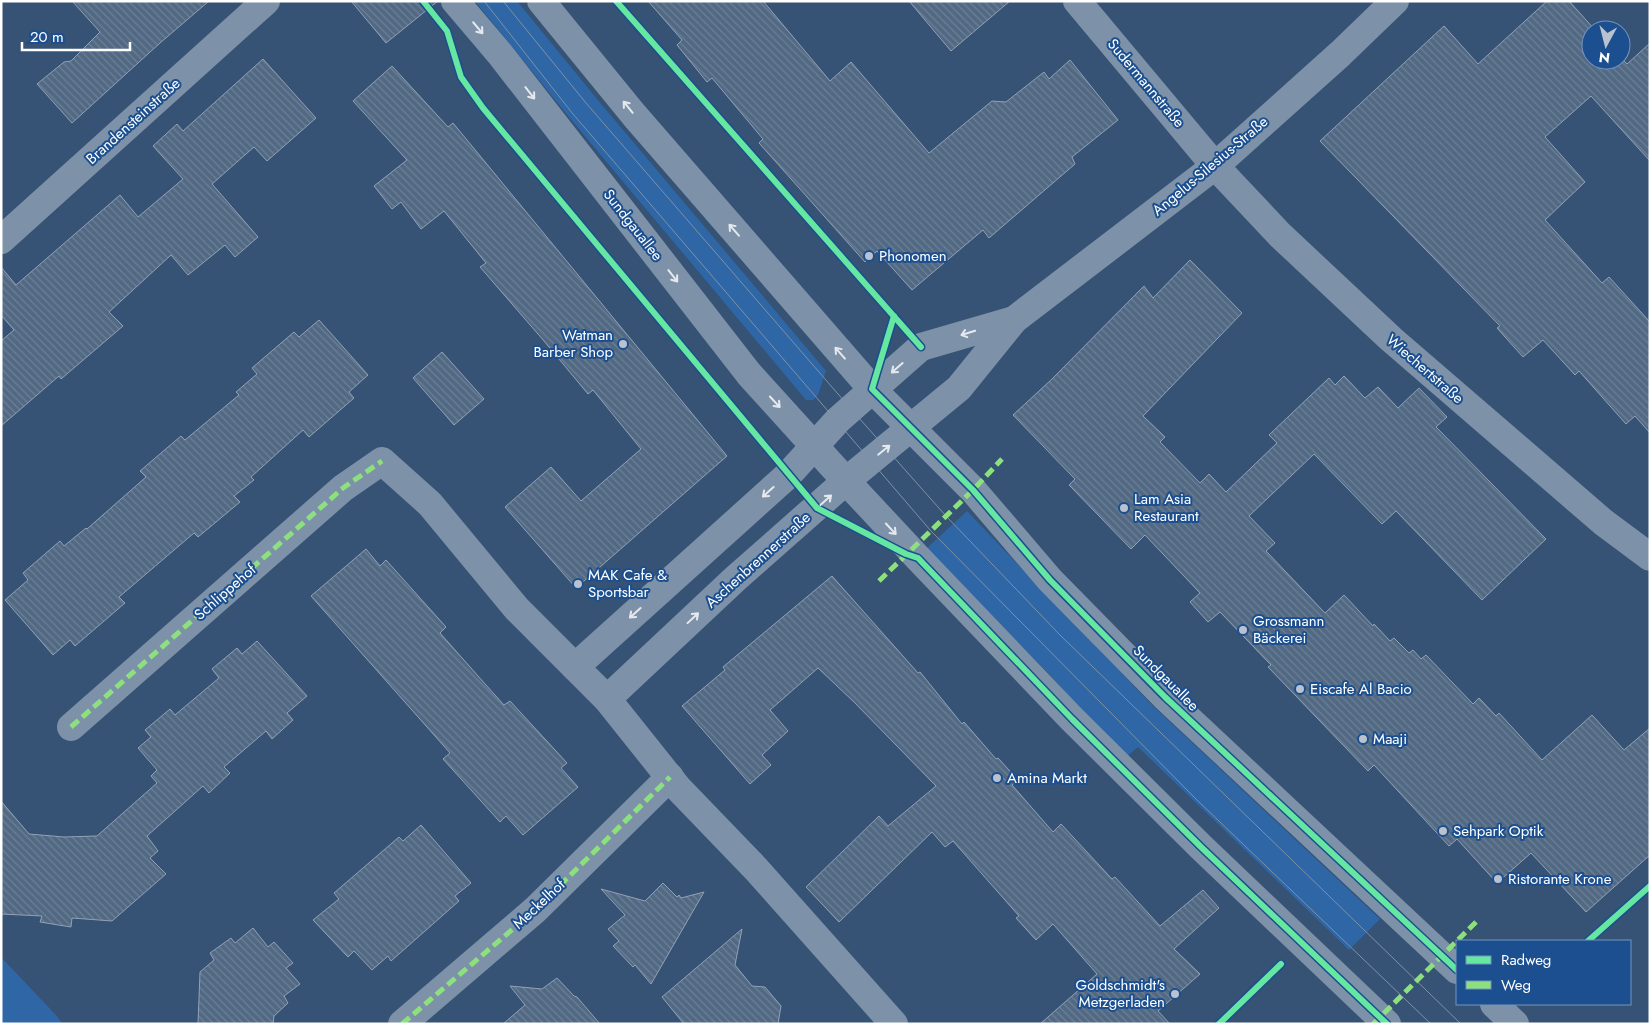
<svg xmlns="http://www.w3.org/2000/svg" width="1651" height="1025" font-family="Jost,sans-serif">
  <style>
    .green { fill: #2f66a5 }
    .building { fill: url(#building-back-hatch); stroke: #92a2b6 }
    .lines { fill: none; stroke-linecap: round; stroke-linejoin: round }
    .minor { stroke: #7d92a8; stroke-width: 28 }
    .tram { stroke: #7e92a7; stroke-width: 1 }
    .quiet { stroke: #8de07e; stroke-width: 5; stroke-dasharray: 10 5; stroke-linecap: butt }
    .cycleway-casing { stroke: #1b4f8f; stroke-width: 9 }
    .cycleway { stroke: #66e7a1; stroke-width: 6 }
    .oneway { stroke: #e5e9ee }
    .poi-dot { fill: #b9c2ce; stroke: #1b4f8f; stroke-width: 2 }
    .labels { text-anchor: middle; dominant-baseline: central; stroke-width: 4; stroke-linejoin: round; paint-order: stroke }
    .street-label { font-size: 15px; fill: #fff; stroke: #1b4f8f }
    .poi-label { font-size: 15px; fill: #fff; stroke: #1b4f8f; text-anchor: start }
  </style>
  <defs>
    <pattern id="building-back-hatch" width="6" height="6" patternUnits="userSpaceOnUse" patternTransform="scale(1.25)"><rect width="6" height="6" fill="#526984"/><path d="M-1 5l2 2M0 0l6 6M5-1l2 2" fill="none" stroke="#6c8096"/></pattern>
  </defs>
  <rect width="100%" height="100%" fill="#365274"/>
  <g class="green">
    <polygon points="475,1 517,1 597,99 826,371 818,395 813,400 806,400 568,116"/>
    <polygon points="967,511 1152,705 1380,919 1349,950 1138,747 1125,758 1048,673 926,549"/>
    <polygon points="1,957 55,1014 63,1024 1,1024"/>
  </g>
  <g class="building">
    <polygon points="72,1 209,1 160,43 72,123 37,84 64,62 71,61 100,32"/>
    <polygon points="351,1 438,1 386,43"/>
    <polygon points="648,1 763,1 830,81 851,62 929,153 992,101 1006,102 1044,72 1049,79 1070,60 1118,120 1072,157 1075,164 989,238 983,230 912,290 877,251 865,262 759,143 763,139 712,78 707,82 677,45 682,40"/>
    <polygon points="909,1 1010,1 951,51"/>
    <polygon points="1547,1 1569,1 1595,30 1591,30 1591,60 1621,60 1621,58 1627,64 1650,43 1650,161 1591,96 1545,137 1585,182 1545,220 1602,283 1609,277 1650,322 1650,433 1635,416 1626,424 1579,371 1575,375 1543,340 1523,357 1497,328 1500,326 1320,141 1444,26 1478,64"/>
    <polygon points="263,59 316,118 267,161 254,147 212,184 258,237 235,257 225,245 188,275 171,255 109,312 123,326 61,379 59,376 1,426 1,341 14,330 1,315 1,267 16,285 120,195 138,217 183,179 153,146 177,124 183,131"/>
    <polygon points="392,66 448,127 453,123 727,456 576,588 505,507 551,467 581,501 641,449 593,390 588,394 544,341 480,267 486,263 444,211 421,229 401,202 392,209 374,186 407,160 353,101"/>
    <polygon points="1190,260 1242,313 1143,416 1165,437 1160,442 1200,483 1209,474 1226,492 1277,443 1269,435 1329,378 1335,385 1344,376 1365,398 1378,387 1398,408 1419,388 1447,417 1436,427 1546,539 1482,600 1396,511 1382,524 1314,454 1249,516 1275,543 1266,551 1325,613 1344,595 1373,626 1374,624 1390,641 1394,638 1409,653 1413,650 1421,659 1426,655 1473,704 1479,698 1496,716 1499,713 1542,760 1592,715 1624,750 1650,728 1650,855 1586,912 1531,853 1497,883 1457,839 1449,846 1374,765 1368,771 1268,667 1271,665 1220,612 1208,622 1190,602 1200,593 1145,535 1131,549 1069,485 1075,479 1013,415 1052,379 1144,286 1153,298"/>
    <polygon points="319,320 368,375 349,392 354,398 309,437 303,430 251,477 254,480 234,496 240,502 198,537 194,533 119,597 125,603 75,646 70,640 53,655 5,600 28,580 23,573 60,541 64,546 86,528 87,529 146,477 140,471 181,436 185,440 239,395 236,392 257,374 252,368 294,332 299,337"/>
    <polygon points="442,352 484,399 454,425 413,378"/>
    <polygon points="366,549 380,566 386,560 446,627 440,633 486,685 504,705 510,701 567,763 561,768 578,787 523,835 506,816 500,822 443,759 450,753 311,596"/>
    <polygon points="832,576 918,673 920,672 962,724 964,722 996,759 998,758 1018,780 1012,785 1053,832 1061,824 1112,879 1115,877 1160,926 1203,890 1219,908 1174,949 1200,974 1158,1011 1170,1024 1040,1024 1097,974 1053,924 1036,940 1016,918 1019,916 953,841 945,847 932,832 839,922 806,887 879,816 888,826 936,786 854,702 818,668 770,710 788,731 762,755 771,765 750,784 682,706 725,670 723,667"/>
    <polygon points="257,641 307,696 287,713 293,720 272,739 266,731 224,767 230,773 209,793 203,786 147,836 158,851 150,858 166,874 112,921 72,918 71,927 40,922 42,916 1,914 1,801 29,834 64,837 97,836 157,783 151,776 157,770 138,748 151,737 145,730 170,709 175,715 219,678 212,669 237,648 242,654"/>
    <polygon points="421,825 471,883 455,896 459,901 391,961 388,956 372,970 354,951 348,957 313,920 339,899 334,893 399,837 403,841"/>
    <polygon points="663,883 677,897 679,895 681,898 704,892 651,984 635,965 633,967 613,946 619,941 608,929 625,915 601,889 645,901"/>
    <polygon points="253,928 268,947 274,942 293,963 286,968 300,984 284,996 288,1003 274,1016 273,1024 198,1024 200,972 214,960 210,953 231,938 235,943"/>
    <polygon points="742,929 735,965 752,986 765,987 781,1006 778,1024 684,1024 662,997"/>
    <polygon points="557,978 574,996 577,997 600,1024 503,1024 525,1005 510,986 542,989"/>
  </g>
  <g class="lines">
    <g class="minor">
      <polyline points="455,1 500,54 749,374 846,481 918,558 1072,719 1201,847 1387,1024"/>
      <polyline points="541,1 634,115 872,389 973,490 1050,580 1165,697 1457,970"/>
      <polyline points="1077,1 1215,166 1280,235 1391,339 1603,522 1650,557"/>
      <polyline points="1,240 266,1"/>
      <polyline points="575,667 788,475 838,420 921,347 1014,320"/>
      <polyline points="607,699 736,578 846,481 959,388 1014,320 1215,166 1340,54 1395,1"/>
      <polyline points="71,727 343,488 382,461 430,504 517,609 607,699 678,788 756,869 894,1024"/>
      <polyline points="1494,1004 1515,1024"/>
      <polyline points="402,1024 535,910 670,777"/>
    </g>
    <g class="tram">
      <polyline points="484,1 573,114 931,531 1197,800 1431,1024"/>
      <polyline points="503,1 586,103 851,409 946,516 1060,635 1461,1024"/>
    </g>
    <g class="quiet">
      <polyline points="879,581 973,490 1002,459"/>
      <polyline points="71,727 343,488 382,461"/>
      <polyline points="402,1024 535,910 670,777"/>
      <polyline points="1373,1024 1477,921"/>
    </g>
    <defs>
      <g id="cycleway">
        <polyline points="423,1 447,31 461,77 483,108 817,508 906,554 918,558 1072,719 1201,847 1387,1024"/>
        <polyline points="616,1 921,347"/>
        <polyline points="894,316 872,389 973,490 1050,580 1165,697 1457,970"/>
        <polyline points="1588,941 1650,886"/>
        <polyline points="1219,1024 1281,964"/>
      </g>
    </defs>
    <use href="#cycleway" class="cycleway-casing"/>
    <use href="#cycleway" class="cycleway"/>
  </g>
  <defs><path id="oneway-shaft" d="M-6 0H5M1.5-3L5.5 0L1.5 3" fill="none" stroke-width="1.6" stroke-linecap="round" stroke-linejoin="round" transform="scale(1.25)"/></defs>
  <g class="oneway">
    <use href="#oneway-shaft" transform="translate(478 28) rotate(50)"/>
    <use href="#oneway-shaft" transform="translate(530 93) rotate(52)"/>
    <use href="#oneway-shaft" transform="translate(628 107) rotate(-129)"/>
    <use href="#oneway-shaft" transform="translate(734 230) rotate(-131)"/>
    <use href="#oneway-shaft" transform="translate(673 276) rotate(52)"/>
    <use href="#oneway-shaft" transform="translate(968 333) rotate(163)"/>
    <use href="#oneway-shaft" transform="translate(840 353) rotate(-131)"/>
    <use href="#oneway-shaft" transform="translate(897 368) rotate(139)"/>
    <use href="#oneway-shaft" transform="translate(775 402) rotate(47)"/>
    <use href="#oneway-shaft" transform="translate(884 450) rotate(-39)"/>
    <use href="#oneway-shaft" transform="translate(768 492) rotate(138)"/>
    <use href="#oneway-shaft" transform="translate(826 500) rotate(-42)"/>
    <use href="#oneway-shaft" transform="translate(891 529) rotate(47)"/>
    <use href="#oneway-shaft" transform="translate(635 613) rotate(138)"/>
    <use href="#oneway-shaft" transform="translate(693 618) rotate(-43)"/>
  </g>
  <g class="poi-dot">
    <circle cx="869" cy="256" r="5"/>
    <circle cx="623" cy="344" r="5"/>
    <circle cx="1124" cy="508" r="5"/>
    <circle cx="578" cy="584" r="5"/>
    <circle cx="1243" cy="630" r="5"/>
    <circle cx="1300" cy="689" r="5"/>
    <circle cx="1363" cy="739" r="5"/>
    <circle cx="997" cy="778" r="5"/>
    <circle cx="1443" cy="831" r="5"/>
    <circle cx="1498" cy="879" r="5"/>
    <circle cx="1175" cy="994" r="5"/>
  </g>
  <g class="labels">
    <g class="street-label">
      <text transform="translate(1146 83) rotate(50)">Sudermannstraße</text>
      <text transform="translate(133 121) rotate(-42)">Brandensteinstraße</text>
      <text transform="translate(1210 166) rotate(-40)">Angelus-Silesius-Straße</text>
      <text transform="translate(633 225) rotate(52)">Sundgauallee</text>
      <text transform="translate(1425 369) rotate(41)">Wiechertstraße</text>
      <text transform="translate(758 560) rotate(-42)">Aschenbrennerstraße</text>
      <text transform="translate(225 592) rotate(-41)">Schlippehof</text>
      <text transform="translate(1166 678) rotate(45)">Sundgauallee</text>
      <text transform="translate(539 904) rotate(-43)">Meckelhof</text>
    </g>
    <g class="poi-label">
      <text x="879" y="256">Phonomen</text>
      <text x="613" y="335" text-anchor="end">Watman<tspan x="613" dy="17">Barber Shop</tspan></text>
      <text x="1134" y="499">Lam Asia<tspan x="1134" dy="17">Restaurant</tspan></text>
      <text x="588" y="575">MAK Cafe &amp;<tspan x="588" dy="17">Sportsbar</tspan></text>
      <text x="1253" y="621">Grossmann<tspan x="1253" dy="17">Bäckerei</tspan></text>
      <text x="1310" y="689">Eiscafe Al Bacio</text>
      <text x="1373" y="739">Maaji</text>
      <text x="1007" y="778">Amina Markt</text>
      <text x="1453" y="831">Sehpark Optik</text>
      <text x="1508" y="879">Ristorante Krone</text>
      <text x="1165" y="985" text-anchor="end">Goldschmidt's<tspan x="1165" dy="17">Metzgerladen</tspan></text>
    </g>
  </g>
  <rect width="1651" height="1025" fill="none" stroke="#ffffff" stroke-width="5"/>
  <rect x="1456" y="940" width="175" height="65" fill="#1b4f8f" stroke="#7695bc"/>
  <rect x="1466" y="956" width="25" height="8" fill="#66e7a1" stroke="#7695bc"/>
  <text x="1501" y="965" font-size="15" fill="#ffffff">Radweg</text>
  <rect x="1466" y="981" width="25" height="8" fill="#8de07e" stroke="#7695bc"/>
  <text x="1501" y="990" font-size="15" fill="#ffffff">Weg</text>
  <g transform="translate(1606 45) rotate(187)"><circle r="24" fill="#1b4f8f" stroke="#7695bc"/>
  <path d="M0-4L9 19L0 12L-9 19Z" fill="#b9c2ce"/>
  <text y="-8" font-size="14" font-weight="bold" text-anchor="middle" fill="#ffffff">N</text>
  </g>
  <path d="M22 42v8h108v-8" fill="none" stroke="#ffffff" stroke-width="2.5"/>
  <text x="30" y="42" font-size="15" fill="#ffffff" stroke="#1b4f8f" stroke-width="4" paint-order="stroke">20 m</text>
</svg>
